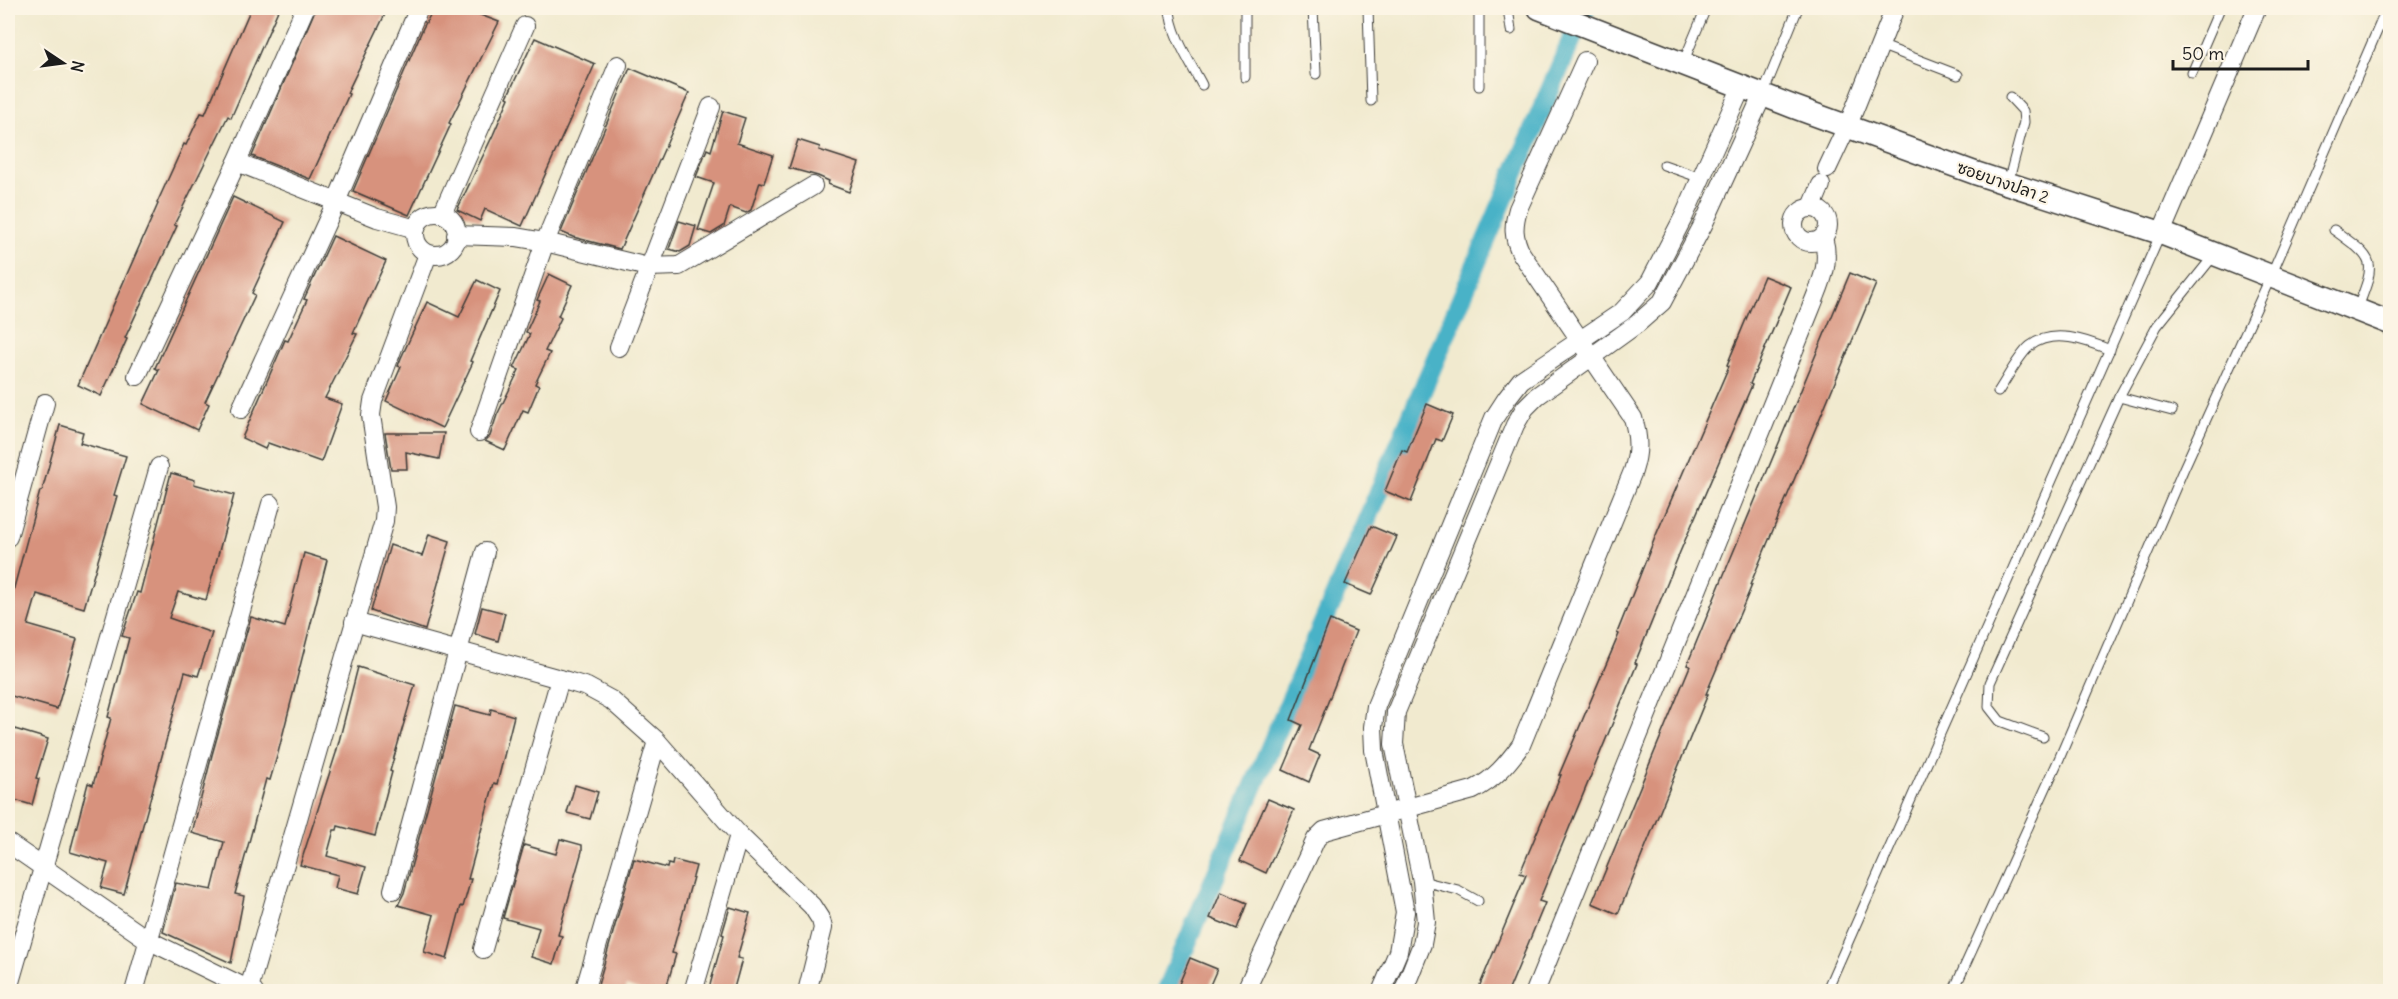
<svg xmlns="http://www.w3.org/2000/svg" width="2398" height="999" font-family="Delius,'Playpen Sans Thai',sans-serif">
  <style>
    .lines { fill: none; stroke-linecap: round; stroke-linejoin: round }
    .canal { stroke: #49b2c7; stroke-width: 20 }
    .building { fill: #d7927d }
    .service-casing { stroke: #3c3b37; stroke-width: 11 }
    .minor-casing { stroke: #3c3b37; stroke-width: 20 }
    .tertiary-casing { stroke: #3c3b37; stroke-width: 25 }
    .service { stroke: #fff; stroke-width: 9 }
    .minor { stroke: #fff; stroke-width: 18 }
    .tertiary { stroke: #fff; stroke-width: 22 }
    .labels { text-anchor: middle; dominant-baseline: central; stroke-width: 4.5; stroke-linejoin: round; paint-order: stroke }
    .street-label { font-size: 16px; fill: #1c1c1c; stroke: #fcf5e5 }
  </style>
  <rect width="100%" height="100%" fill="#fcf5e5"/>
  <filter id="ink" filterUnits="userSpaceOnUse"><feTurbulence type="fractalNoise" baseFrequency=".0167" numOctaves="2"/><feDisplacementMap in="SourceGraphic" scale="12" xChannelSelector="R" yChannelSelector="G"/><feConvolveMatrix kernelMatrix="1 2 1 2 8 2 1 2 1" color-interpolation-filters="sRGB"/></filter>
  <filter id="wash" filterUnits="userSpaceOnUse"><feTurbulence type="fractalNoise" baseFrequency=".008" numOctaves="4" result="noise"/><feDisplacementMap in="SourceGraphic" scale="24" xChannelSelector="R" yChannelSelector="G"/><feGaussianBlur stdDeviation="1.35" result="paint"/><feColorMatrix in="noise" values="0 0 0 0 0 0 0 0 0 0 0 0 0 0 0 0 0 1.4 0 .05"/><feComposite in="paint" operator="in"/></filter>
  <g filter="url(#wash)">
    <rect width="100%" height="100%" fill="#f1eacf"/>
    <g class="lines">
      <polyline class="canal" points="1166,992 1585,8"/>
    </g>
    <g id="blocks">
      <g class="building">
        <polygon points="251,8 279,8 231,118 228,116 174,225 177,226 125,338 127,339 101,396 78,385 158,204 157,203 184,144 186,145 201,113 205,114"/>
        <polygon points="316,8 388,8 347,93 349,94 310,179 252,156"/>
        <polygon points="434,8 462,8 499,22 449,123 451,124 409,215 353,191 423,28"/>
        <polygon points="535,38 595,64 522,226 485,209 480,221 457,210 493,135 509,98 507,97"/>
        <polygon points="630,68 689,93 620,249 573,237 561,232"/>
        <polygon points="723,111 745,118 737,143 773,155 764,183 760,182 751,210 746,213 730,207 724,226 711,234 698,230 714,183 696,177 707,149 711,151"/>
        <polygon points="798,140 820,147 819,150 859,163 849,192 828,184 829,181 818,176 789,168"/>
        <polygon points="233,197 285,222 252,293 255,295 205,402 209,404 197,430 143,404 159,370 155,368"/>
        <polygon points="679,221 696,226 690,246 680,252 669,249"/>
        <polygon points="333,236 386,261 353,333 357,334 325,398 342,404 321,462 268,443 265,449 242,438 285,340 288,341 307,300 304,299"/>
        <polygon points="1850,273 1876,284 1750,585 1752,585 1706,694 1708,694 1618,914 1592,903 1690,666 1687,665 1727,567"/>
        <polygon points="549,274 572,285 558,316 561,318 545,351 550,353 535,384 539,386 528,412 523,410 505,450 485,441 490,436 497,415 519,370 514,368 530,334 526,332 540,301 537,300"/>
        <polygon points="1764,276 1791,287 1750,384 1752,385 1680,552 1635,663 1637,664 1539,901 1545,903 1508,992 1477,992 1526,875 1520,873 1561,775 1559,775 1619,634 1617,633 1656,535 1729,366 1727,365"/>
        <polygon points="477,280 500,291 470,361 473,362 442,428 386,401 401,367 398,366 401,358 427,302 459,317"/>
        <polygon points="1427,404 1453,415 1442,441 1436,439 1411,502 1385,491 1402,450 1407,452"/>
        <polygon points="60,425 83,432 80,443 126,456 114,495 117,496 84,608 37,594 28,625 77,639 57,709 8,695 8,610 40,491 42,491"/>
        <polygon points="385,433 444,433 439,459 406,452 407,469 391,469"/>
        <polygon points="171,473 195,480 194,484 234,495 206,600 178,592 169,618 212,633 198,676 185,672 124,894 101,888 108,863 70,852 88,783 93,785 111,718 108,717 129,638 122,636 137,592 140,593"/>
        <polygon points="1371,526 1397,537 1371,595 1345,584"/>
        <polygon points="429,534 450,541 425,630 371,611 390,545 422,556"/>
        <polygon points="304,553 327,560 278,753 270,780 266,779 235,894 244,896 231,963 163,932 176,883 212,890 224,842 192,833 212,755 251,617 285,627"/>
        <polygon points="482,607 505,613 498,641 475,634"/>
        <polygon points="1330,620 1356,631 1309,750 1320,755 1309,782 1283,770 1302,725 1291,720"/>
        <polygon points="358,667 415,685 390,771 392,772 375,836 338,826 337,830 334,830 327,856 366,867 358,894 335,888 338,875 300,865 336,753"/>
        <polygon points="455,706 490,715 491,709 514,716 497,784 494,783 468,879 471,879 463,907 461,906 447,959 424,952 434,915 398,905 404,893"/>
        <polygon points="8,727 48,739 36,778 39,779 32,805 8,798"/>
        <polygon points="575,785 598,792 590,819 567,813"/>
        <polygon points="1268,799 1294,810 1266,873 1240,861"/>
        <polygon points="560,839 582,845 582,851 558,935 562,936 554,964 531,957 539,928 503,918 524,845 556,854"/>
        <polygon points="634,859 667,868 668,864 672,865 673,860 696,866 672,953 676,954 665,992 643,992 626,986 624,992 618,992 598,985"/>
        <polygon points="1221,892 1247,903 1237,929 1210,918"/>
        <polygon points="730,907 750,913 737,958 742,959 733,992 708,992 724,935 722,934"/>
        <polygon points="1190,958 1217,969 1207,992 1198,992 1179,984"/>
      </g>
    </g>
  </g>
  <g filter="url(#ink)">
    <use href="#blocks" fill-opacity="0" stroke="#3c3b37" stroke-width="1.5"/>
    <g class="lines">
      <defs>
        <g id="service">
          <path d="M1170,8C1170,32 1191,64 1202,85"/>
          <polyline points="1313,8 1316,74"/>
          <polyline points="1368,8 1371,101"/>
          <polyline points="1479,8 1479,86"/>
          <polyline points="1508,8 1511,30"/>
          <polyline points="1880,45 1958,75"/>
          <polyline points="1683,63 1706,8"/>
          <polyline points="2192,73 2220,8"/>
          <polyline points="1245,77 1245,8"/>
          <polyline points="1763,94 1798,8"/>
          <polyline points="1664,165 1701,178"/>
          <polyline points="2008,183 2024,122 2023,111 2010,97"/>
          <path d="M2334,230C2377,261 2376,260 2357,310"/>
          <path d="M1998,392C2006,380 2019,355 2030,346C2053,328 2086,340 2110,350"/>
          <polyline points="2172,411 2119,397 2157,326 2215,254"/>
          <polyline points="2043,737 2000,721 1989,707 1990,683 2119,397"/>
          <polyline points="1422,881 1458,890 1478,901"/>
          <polyline points="1826,992 2161,233"/>
          <polyline points="1953,992 2059,759 2184,468 2271,276 2387,8"/>
        </g>
        <g id="minor">
          <polyline points="237,162 377,218 416,229"/>
          <polyline points="1827,169 1850,120 1895,8"/>
          <polyline points="1812,207 1821,185"/>
          <circle cx="1811" cy="225" r="17"/>
          <circle cx="436" cy="234" r="21"/>
          <polyline points="442,214 525,26"/>
          <polyline points="2161,233 2257,8"/>
          <polyline points="456,235 516,237 545,242 648,267 679,266 813,186"/>
          <polyline points="619,347 711,107"/>
          <polyline points="137,376 237,162 305,8"/>
          <polyline points="241,409 336,202 419,8"/>
          <polyline points="479,432 545,242 618,65"/>
          <polyline points="8,537 45,403"/>
          <polyline points="354,622 560,679 587,687 611,700 657,741 739,835 812,906 821,920 823,928 807,992"/>
          <polyline points="8,843 148,940 254,992"/>
          <polyline points="393,890 485,552"/>
          <polyline points="483,949 560,679"/>
          <polyline points="8,989 159,467"/>
          <polyline points="134,992 271,504"/>
          <polyline points="248,992 384,521 385,507 371,415 373,401 428,254"/>
          <polyline points="584,992 657,741"/>
          <polyline points="693,992 739,835"/>
          <path d="M1245,992L1316,839L1324,831L1473,790C1495,779 1507,764 1521,745L1633,471C1639,452 1639,438 1633,418L1521,253C1513,237 1513,226 1518,209L1585,61"/>
          <polyline points="1381,992 1398,952 1405,912 1374,750 1373,727 1376,706 1494,418 1507,398 1521,380 1622,312 1650,282 1684,216 1742,86"/>
          <polyline points="1403,992 1422,944 1426,922 1422,881 1394,744 1396,712 1515,425 1525,408 1537,396 1637,324 1662,302 1703,225 1763,94"/>
          <path d="M1535,992L1811,308C1821,282 1831,265 1823,237"/>
        </g>
        <polyline id="tertiary" points="1539,8 1794,107 1975,173 2161,233 2390,323"/>
      </defs>
      <use href="#service" class="service-casing"/>
      <use href="#minor" class="minor-casing"/>
      <use href="#tertiary" class="tertiary-casing"/>
      <use href="#service" class="service"/>
      <use href="#minor" class="minor"/>
      <use href="#tertiary" class="tertiary"/>
    </g>
  </g>
  <g class="labels">
    <g class="street-label">
      <text transform="translate(2003 182) rotate(19)">ซอยบางปลา 2</text>
    </g>
  </g>
  <rect width="2398" height="999" fill="none" stroke="#fcf5e5" stroke-width="30"/>
  <g transform="translate(63 63) rotate(103)" stroke="#fcf5e5" stroke-width="4.5" paint-order="stroke">
  <path d="M0-4.5L10 22L0 15L-10 22Z" fill="#1c1c1c"/>
  <text y="-9" font-size="16" font-weight="bold" text-anchor="middle" fill="#1c1c1c">N</text>
  </g>
  <path d="M2173 60v9h135v-9" fill="none" stroke="#1c1c1c" stroke-width="3"/>
  <text x="2182" y="60" font-size="18" fill="#1c1c1c" stroke="#fcf5e5" stroke-width="4.5" paint-order="stroke">50 m</text>
</svg>
